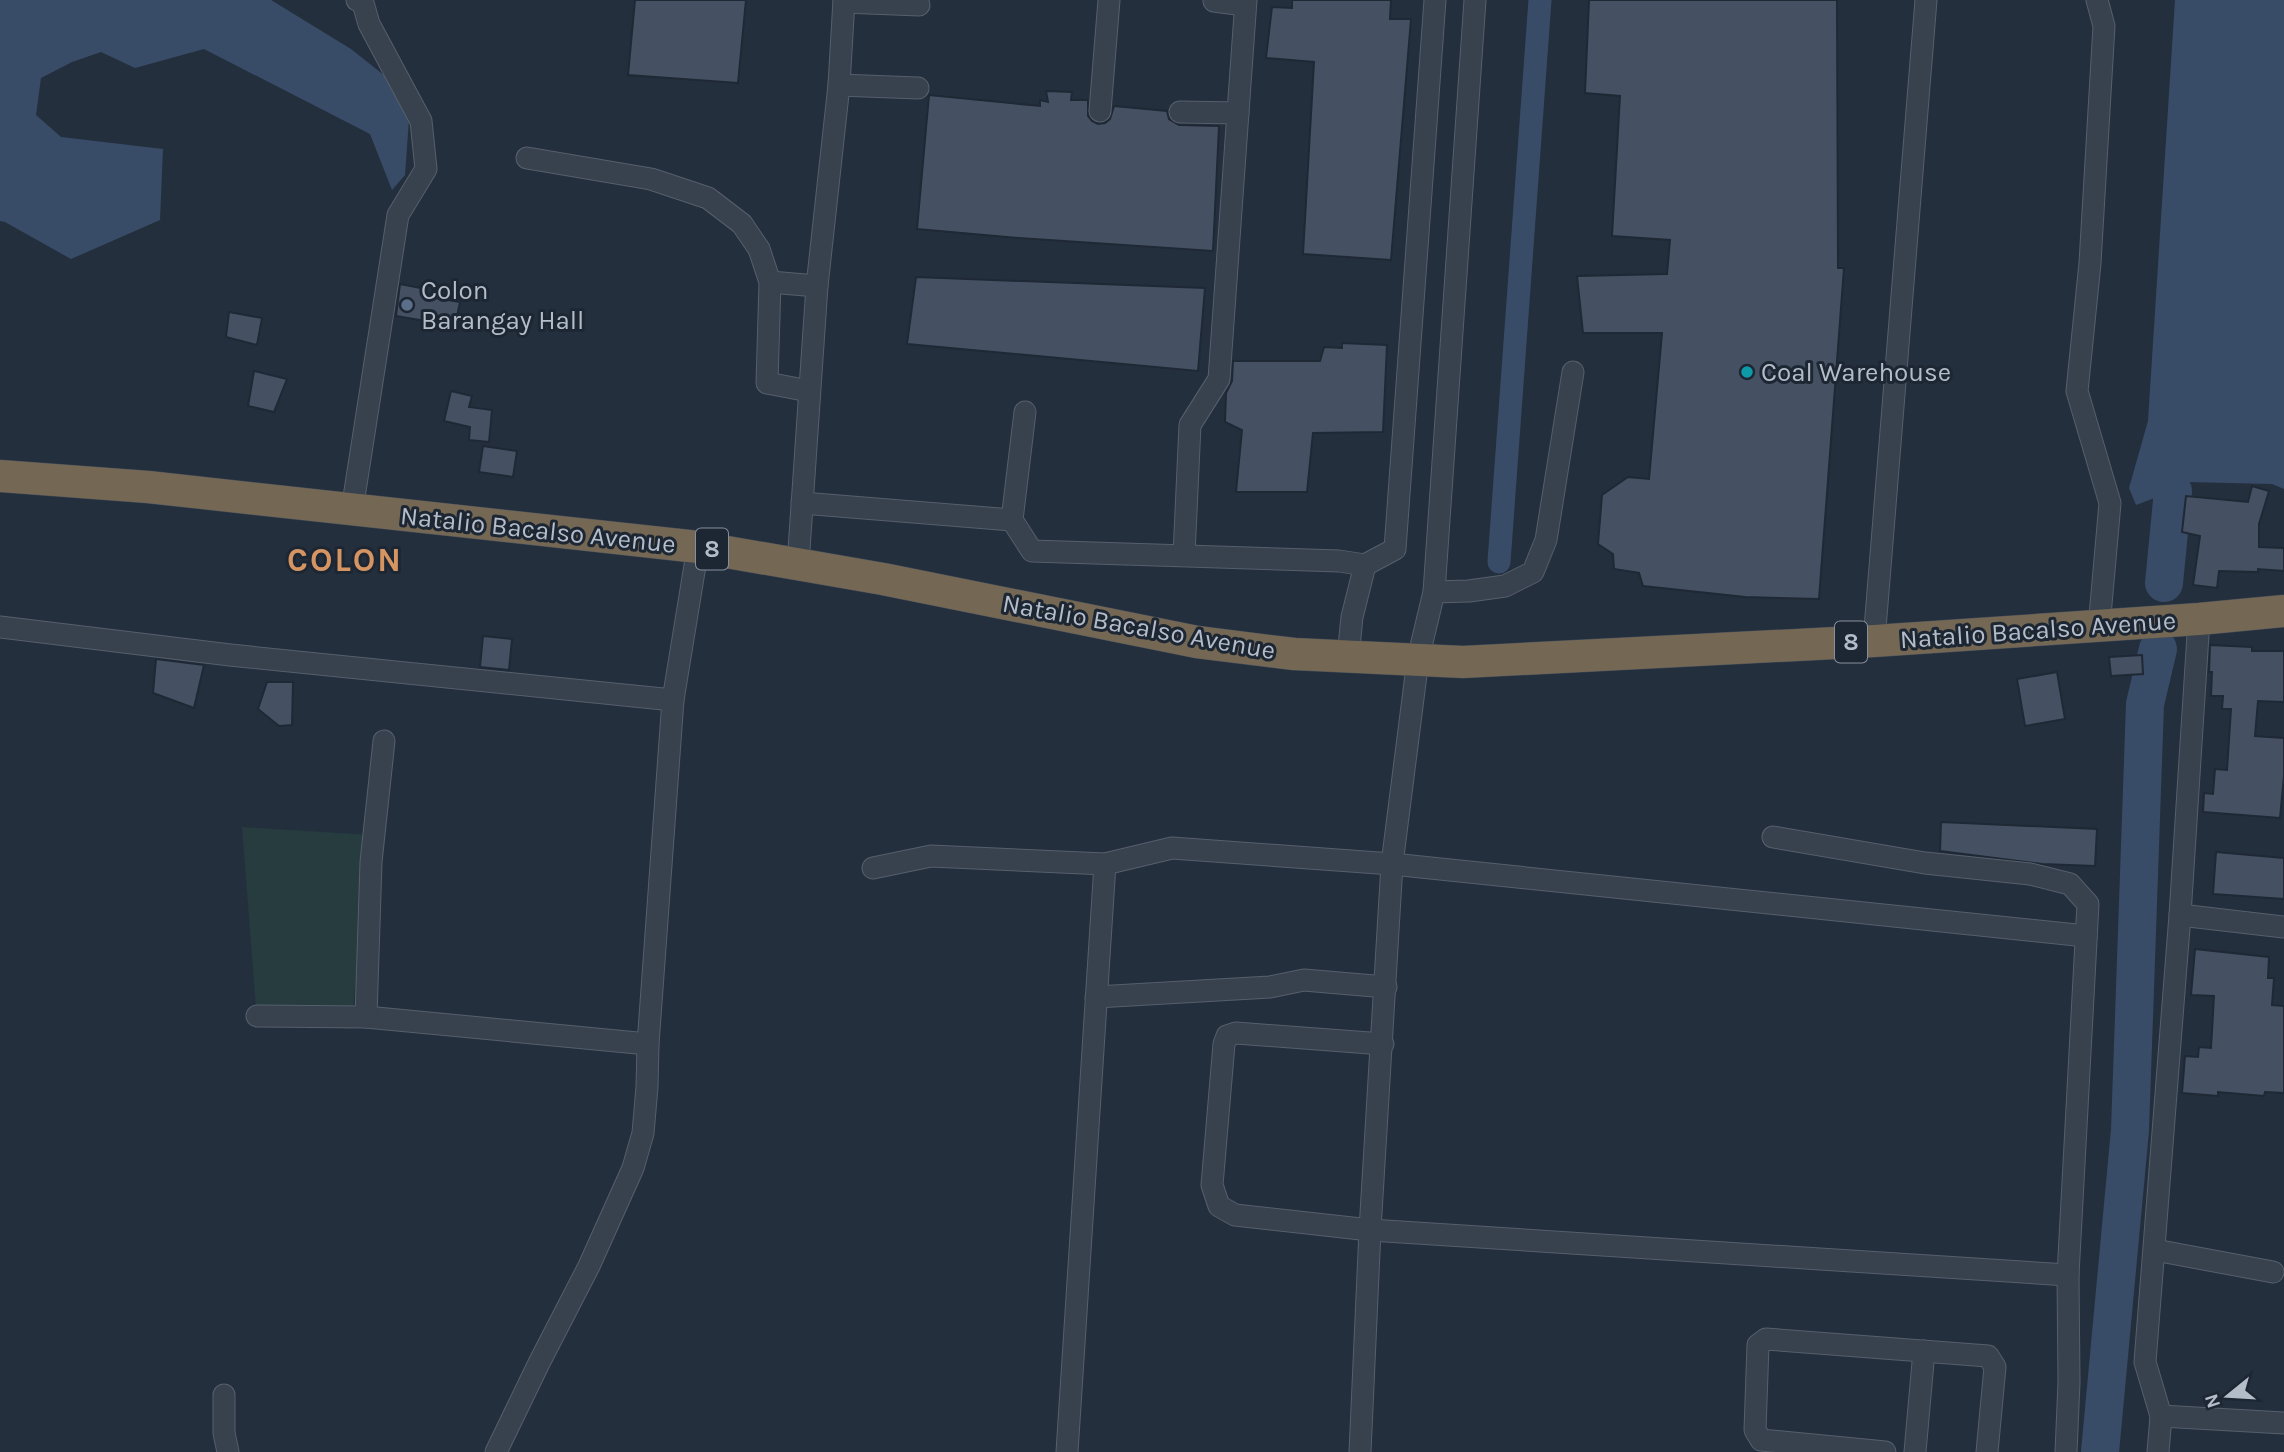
<svg xmlns="http://www.w3.org/2000/svg" width="2284" height="1452" font-family="Karla,sans-serif">
  <style>
    .green { fill: #263c3f }
    .water { fill: #394c67 }
    .lines { fill: none; stroke-linecap: round; stroke-linejoin: round }
    .canal { stroke: #394c67; stroke-width: 23 }
    .river { stroke: #394c67; stroke-width: 38 }
    .building { fill: #455162; stroke: #1f2835; stroke-width: 2 }
    .minor-casing { stroke: #565f6c; stroke-width: 23 }
    .highway-casing { stroke: #434c59; stroke-width: 33 }
    .minor { stroke: #38414e; stroke-width: 21 }
    .highway { stroke: #746855; stroke-width: 32 }
    .service-dot { fill: #5c6f8a; stroke: #1d2633; stroke-width: 2.5 }
    .culture-dot { fill: #0f9aa8; stroke: #1d2633; stroke-width: 2.5 }
    .labels { text-anchor: middle; dominant-baseline: central; stroke-width: 6; stroke-linejoin: round; paint-order: stroke }
    .shield { fill: #1d2633; stroke: #878f9c; stroke-width: 2 }
    .shield-label { font-size: 24px; font-weight: bold; fill: #b4bcc9 }
    .poi-label { font-size: 26px; fill: #b4bcc9; stroke: #1d2633; text-anchor: start }
    .street-label { font-size: 26px; fill: #b4bcc9; stroke: #1d2633 }
    .district-label { font-size: 33px; font-weight: bold; letter-spacing: 2px; fill: #d59563; stroke: #1d2633 }
  </style>
  <rect width="100%" height="100%" fill="#242f3e"/>
  <polygon class="green" points="242,827 370,835 351,1029 257,1020"/>
  <g class="water">
    <polygon points="0,0 271,0 351,49 385,76 409,119 405,175 392,190 370,134 204,49 135,68 101,52 72,62 41,78 36,115 61,137 163,149 160,220 71,259 5,222 0,221"/>
    <polygon points="2175,0 2284,0 2284,489 2272,484 2187,482 2173,491 2136,505 2129,488 2148,421"/>
  </g>
  <g class="lines">
    <polyline class="canal" points="1499,562 1540,0"/>
    <g class="river">
      <polyline points="2164,583 2173,491"/>
      <polyline points="2100,1452 2130,1130 2145,704 2158,649"/>
    </g>
  </g>
  <g class="building">
    <polygon points="635,0 746,0 738,83 628,75"/>
    <polygon points="1292,0 1391,0 1390,19 1411,19 1391,260 1303,254 1314,62 1266,58 1272,7 1292,8"/>
    <polygon points="1589,0 1837,0 1838,268 1844,268 1819,599 1745,597 1643,586 1639,573 1614,569 1613,554 1598,544 1602,495 1628,477 1649,479 1662,333 1583,333 1577,276 1667,274 1670,240 1612,236 1620,96 1585,93"/>
    <polygon points="1046,91 1072,92 1071,100 1088,100 1088,116 1092,121 1098,124 1105,123 1110,119 1114,106 1167,111 1169,119 1179,125 1219,126 1213,251 1019,238 917,229 929,95 1040,106 1040,100 1048,102"/>
    <polygon points="916,277 1205,288 1198,371 907,344"/>
    <polygon points="400,284 426,289 424,296 460,302 455,326 396,316"/>
    <polygon points="229,312 262,318 257,345 226,337"/>
    <polygon points="1342,343 1387,345 1383,432 1313,433 1307,492 1236,492 1242,430 1225,422 1226,393 1232,381 1233,361 1320,361 1324,347 1342,348"/>
    <polygon points="254,371 287,379 274,412 248,406"/>
    <polygon points="451,391 472,396 469,407 492,410 489,442 469,440 470,427 444,421"/>
    <polygon points="483,446 517,451 513,477 479,472"/>
    <polygon points="2252,486 2269,491 2259,524 2259,547 2284,548 2284,571 2258,569 2258,572 2219,571 2217,588 2193,585 2200,536 2182,532 2186,496 2248,502"/>
    <polygon points="483,636 512,639 509,670 480,667"/>
    <polygon points="2210,645 2252,647 2252,651 2284,651 2284,702 2258,701 2255,736 2284,738 2284,776 2280,818 2203,812 2204,793 2213,794 2215,769 2227,770 2231,709 2222,709 2223,696 2211,696 2212,672 2209,672"/>
    <polygon points="2142,655 2143,674 2111,676 2109,657"/>
    <polygon points="156,659 204,665 194,708 153,693"/>
    <polygon points="2057,672 2065,719 2025,726 2017,679"/>
    <polygon points="267,682 293,682 292,725 279,726 258,709"/>
    <polygon points="1941,822 2097,829 2095,866 2042,864 1940,851"/>
    <polygon points="2216,852 2284,858 2284,899 2213,894"/>
    <polygon points="2195,949 2269,957 2268,978 2274,978 2272,1005 2284,1006 2284,1093 2265,1092 2264,1096 2218,1092 2218,1096 2182,1093 2185,1056 2198,1057 2199,1047 2211,1048 2214,996 2191,995"/>
  </g>
  <g class="lines">
    <defs>
      <g id="minor">
        <polyline points="2097,0 2104,26 2090,263 2077,391 2110,503 2099,627"/>
        <polyline points="1214,1 1245,5"/>
        <polyline points="844,2 919,5"/>
        <polyline points="839,85 918,88"/>
        <polyline points="1100,111 1109,0"/>
        <polyline points="1180,112 1238,113"/>
        <polyline points="527,158 651,179 708,198 742,224 759,249 770,282 767,383 809,391"/>
        <polyline points="770,282 817,286"/>
        <polyline points="1025,412 1012,520 1032,551 1339,561 1365,565"/>
        <polyline points="802,503 1012,520"/>
        <polyline points="352,510 398,215 426,169 421,121 369,24 363,3 357,0"/>
        <polyline points="1184,555 1190,425 1219,379 1246,0"/>
        <polyline points="798,564 817,286 839,85 844,0"/>
        <polyline points="1434,592 1469,591 1505,586 1533,572 1546,540 1573,372"/>
        <polyline points="0,627 230,655 673,700"/>
        <polyline points="1874,641 1926,0"/>
        <polyline points="1348,657 1352,617 1365,565 1395,549 1435,0"/>
        <polyline points="1773,837 1925,863 2030,874 2070,884 2088,904 2068,1275 2069,1382 2066,1452"/>
        <polyline points="873,868 931,856 1105,864"/>
        <polyline points="2180,915 2284,927"/>
        <polyline points="1096,997 1270,987 1304,980 1386,987"/>
        <polyline points="257,1016 366,1017 648,1044"/>
        <polyline points="366,1017 371,862 384,741"/>
        <polyline points="1383,1044 1236,1033 1227,1036 1224,1044 1212,1185 1219,1206 1235,1215 1370,1230 2068,1275"/>
        <polyline points="2155,1250 2273,1272"/>
        <polyline points="224,1395 224,1433 228,1452"/>
        <polyline points="2161,1416 2284,1423"/>
        <polyline points="496,1452 539,1363 589,1266 633,1168 643,1133 647,1087 648,1044 673,700 698,547"/>
        <polyline points="1067,1452 1105,864 1172,848 1392,864 2086,936"/>
        <polyline points="1360,1452 1370,1230 1392,864 1418,659 1434,592 1475,0"/>
        <polyline points="1885,1452 1761,1440 1755,1430 1758,1345 1766,1339 1988,1356 1995,1367 1987,1452"/>
        <polyline points="1915,1452 1924,1351"/>
        <polyline points="2158,1452 2161,1416 2145,1362 2180,915 2199,619"/>
      </g>
      <polyline id="highway" points="0,476 148,487 698,547 883,579 1197,642 1294,654 1463,662 1874,641 2199,619 2284,611"/>
    </defs>
    <use href="#minor" class="minor-casing"/>
    <use href="#highway" class="highway-casing"/>
    <use href="#minor" class="minor"/>
    <use href="#highway" class="highway"/>
  </g>
  <circle class="service-dot" cx="407" cy="305" r="7"/>
  <circle class="culture-dot" cx="1747" cy="372" r="7"/>
  <g class="labels">
    <g class="shield">
      <rect x="696" y="528.5" width="32" height="41" rx="5"/>
      <rect x="1835" y="621.5" width="32" height="41" rx="5"/>
    </g>
    <g class="shield-label">
      <text x="712" y="549">8</text>
      <text x="1851" y="642">8</text>
    </g>
    <g class="poi-label">
      <text x="421" y="290">Colon<tspan x="421" dy="30">Barangay Hall</tspan></text>
      <text x="1761" y="372">Coal Warehouse</text>
    </g>
    <g class="street-label">
      <text transform="translate(538 530) rotate(6)">Natalio Bacalso Avenue</text>
      <text transform="translate(1139 627) rotate(10)">Natalio Bacalso Avenue</text>
      <text transform="translate(2038 630) rotate(-4)">Natalio Bacalso Avenue</text>
    </g>
    <g class="district-label">
      <text x="345" y="560">COLON</text>
    </g>
  </g>
  <g transform="translate(2228 1396) rotate(252)" stroke="#1d2633" stroke-width="5" paint-order="stroke">
  <path d="M0-5L12 26L0 18L-12 26Z" fill="#b4bcc9"/>
  <text y="-10" font-size="19" font-weight="bold" text-anchor="middle" fill="#b4bcc9">N</text>
  </g>
</svg>
